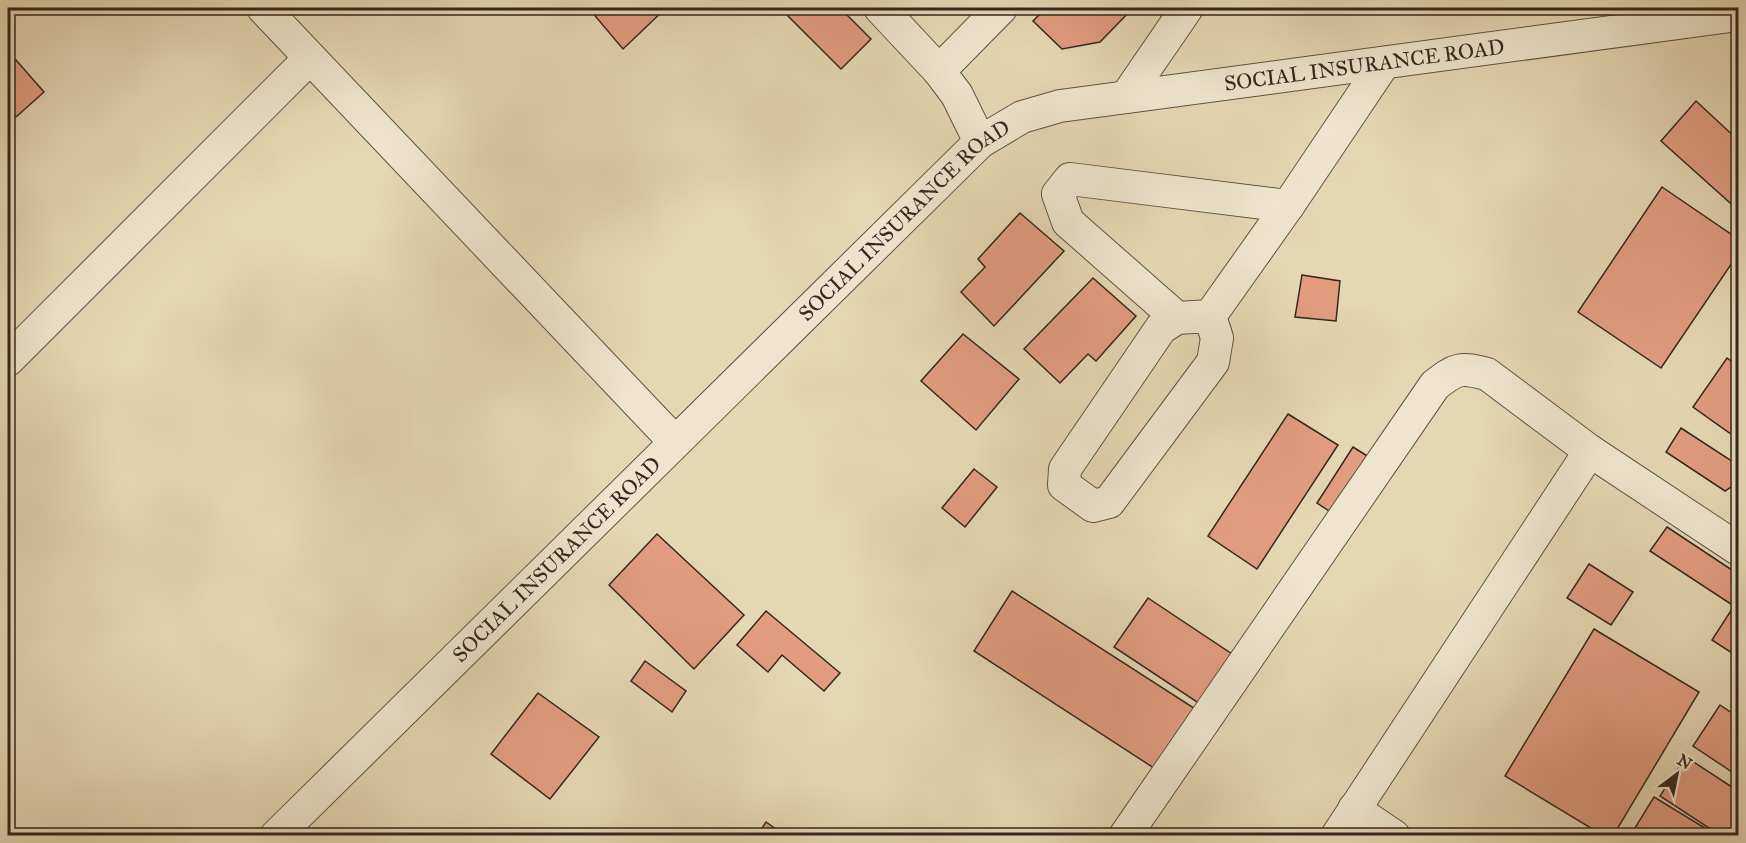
<svg xmlns="http://www.w3.org/2000/svg" width="1746" height="843" font-family="'IM FELL Great Primer',serif">
  <style>
    .building { fill: #e29d80; stroke: #342721; stroke-width: 1.5 }
    .lines { fill: none; stroke-linecap: round; stroke-linejoin: round }
    .minor-casing { stroke: #605346; stroke-width: 34 }
    .minor { stroke: #efe5ce; stroke-width: 32 }
    .labels { text-anchor: middle; dominant-baseline: central; stroke-width: 4.5; stroke-linejoin: round; paint-order: stroke }
    .street-label { font-size: 21px; fill: #342721; stroke: #efe5ce }
  </style>
  <rect width="100%" height="100%" fill="#e6d7b4"/>
  <filter id="stains"><feTurbulence type="fractalNoise" baseFrequency=".00333" numOctaves="4"/><feColorMatrix values="0 0 0 0 .2 0 0 0 0 .09 0 0 0 0 .02 0 0 0 .5 -.17"/></filter>
  <radialGradient id="worn" r=".72"><stop offset=".6" stop-color="#630" stop-opacity="0"/><stop offset="1" stop-color="#630" stop-opacity=".3"/></radialGradient>
  <g class="building">
    <polygon points="594,8 666,8 623,49 591,11"/>
    <polygon points="780,8 840,8 871,39 841,69"/>
    <polygon points="1046,8 1133,8 1100,42 1062,49 1033,21"/>
    <polygon points="16,60 44,92 16,117 8,108 8,68"/>
    <polygon points="1696,101 1738,140 1738,210 1661,141"/>
    <polygon points="1662,187 1738,239 1738,254 1661,368 1578,312"/>
    <polygon points="1020,213 1064,251 994,326 961,292 985,267 978,259"/>
    <polygon points="1302,275 1340,281 1336,321 1295,317"/>
    <polygon points="1093,278 1136,316 1096,361 1088,354 1060,383 1024,349"/>
    <polygon points="963,334 1019,379 976,430 921,381"/>
    <polygon points="1727,358 1738,366 1738,439 1693,407"/>
    <polygon points="1288,414 1338,445 1257,569 1208,536"/>
    <polygon points="1681,428 1738,465 1734,485 1725,491 1666,452"/>
    <polygon points="1353,447 1372,459 1332,513 1317,503"/>
    <polygon points="974,469 997,487 965,527 942,508"/>
    <polygon points="1667,527 1738,574 1738,650 1735,655 1712,640 1734,606 1650,551"/>
    <polygon points="657,534 744,615 694,669 609,585"/>
    <polygon points="1589,564 1633,592 1611,625 1567,598"/>
    <polygon points="1012,591 1200,712 1160,772 974,651"/>
    <polygon points="1148,598 1235,656 1203,706 1114,647"/>
    <polygon points="766,611 840,673 824,691 782,655 768,672 737,645"/>
    <polygon points="1594,629 1699,692 1613,836 1604,836 1505,776"/>
    <polygon points="645,661 686,691 672,712 631,681"/>
    <polygon points="538,693 599,737 550,799 491,754"/>
    <polygon points="1720,705 1738,717 1738,776 1693,746"/>
    <polygon points="1686,757 1738,791 1738,836 1721,836 1660,796"/>
    <polygon points="1654,797 1718,836 1630,836"/>
    <polygon points="766,822 786,836 757,836"/>
  </g>
  <g class="lines">
    <defs>
      <g id="minor">
        <polyline points="263,8 675,442"/>
        <polyline points="880,8 939,71 957,95 980,142"/>
        <polyline points="939,71 1001,8"/>
        <polyline points="1126,97 1187,8"/>
        <polyline points="1210,316 1177,318 1161,328 1065,469 1064,485 1093,506 1109,502 1213,362 1217,338 1210,316 1288,206 1384,63"/>
        <polyline points="1177,318 1068,222 1058,194 1070,179 1288,206"/>
        <polyline points="8,360 310,58"/>
        <polyline points="1354,809 1394,836"/>
        <path id="s1" d="M276,836L980,142L1022,117L1060,106L1738,15"/>
        <path d="M1125,836L1435,385C1457,368 1460,367 1487,374L1590,451L1738,549"/>
        <polyline points="1337,836 1590,451"/>
      </g>
    </defs>
    <use href="#minor" class="minor-casing"/>
    <use href="#minor" class="minor"/>
  </g>
  <g class="labels">
    <g class="street-label">
      <text stroke="none"><textPath href="#s1" startOffset="1384">SOCIAL INSURANCE ROAD</textPath></text>
      <text stroke="none"><textPath href="#s1" startOffset="880">SOCIAL INSURANCE ROAD</textPath></text>
      <text stroke="none"><textPath href="#s1" startOffset="394">SOCIAL INSURANCE ROAD</textPath></text>
    </g>
  </g>
  <rect width="1746" height="843" fill="none" stroke="#e6d7b4" stroke-width="30"/>
  <rect x="9" y="9" width="1728" height="825" fill="none" stroke="#342721" stroke-width="3"/>
  <rect x="15" y="15" width="1716" height="813" fill="none" stroke="#342721" stroke-width="1.5"/>
  <g transform="translate(1677 774) rotate(32)" stroke="#efe5ce" stroke-width="4.5" paint-order="stroke">
  <path d="M0-4.5L10 22L0 15L-10 22Z" fill="#342721"/>
  <text y="-9" font-size="16" font-weight="bold" text-anchor="middle" fill="#342721">N</text>
  </g>
  <rect width="100%" height="100%" filter="url(#stains)"/>
  <rect width="100%" height="100%" fill="url(#worn)"/>
</svg>
